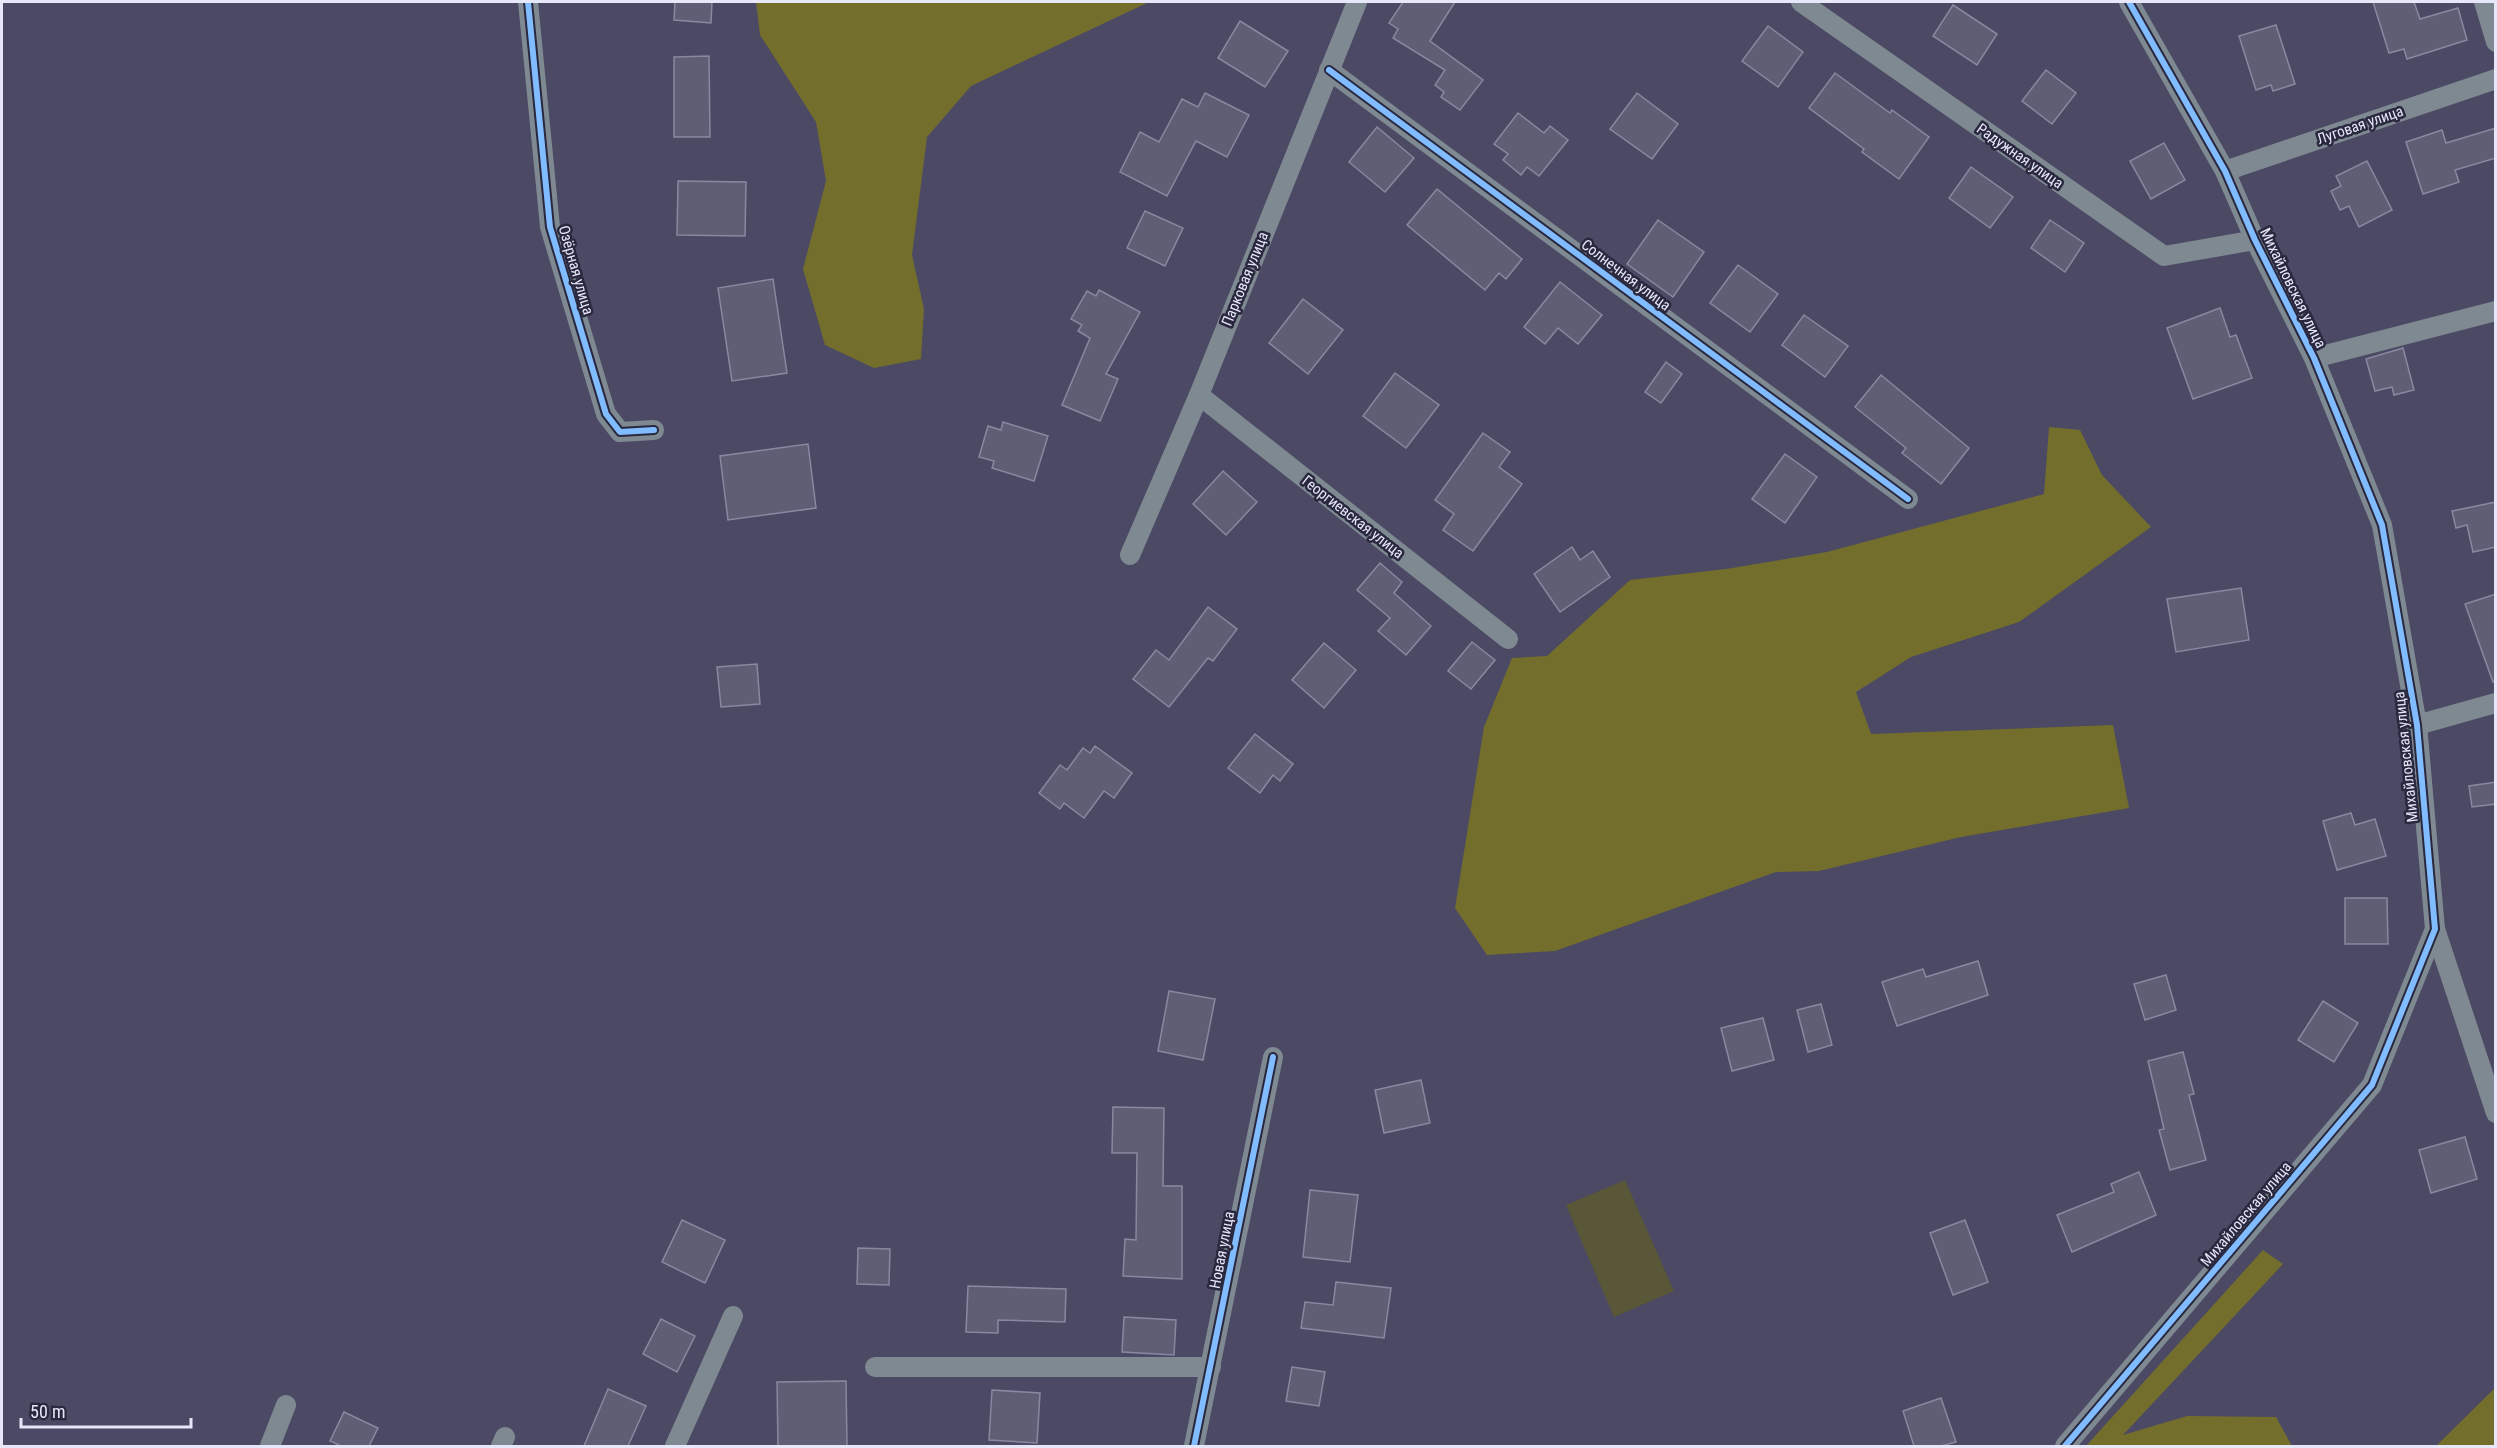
<svg xmlns="http://www.w3.org/2000/svg" width="2497" height="1448" font-family="'Roboto Condensed',sans-serif">
  <style>
    .green { fill: #595737 }
    .forest { fill: #746e2d }
    .building { fill: #605e75; stroke: #8a88a0; stroke-width: 1.5 }
    .lines { fill: none; stroke-linecap: round; stroke-linejoin: round }
    .minor { stroke: #7e8991; stroke-width: 20 }
    .cycleway-casing { stroke: #29283f; stroke-width: 10 }
    .cycleway { stroke: #80bcff; stroke-width: 6 }
    .labels { text-anchor: middle; dominant-baseline: central; stroke-width: 5; stroke-linejoin: round; paint-order: stroke }
    .street-label { font-size: 15px; fill: #e7e7fa; stroke: #29283f }
  </style>
  <rect width="100%" height="100%" fill="#4b4964"/>
  <polygon class="green" points="1625,1180 1674,1291 1614,1317 1566,1205"/>
  <g class="forest">
    <polygon points="756,2 1149,2 971,86 927,137 912,255 924,309 921,359 874,368 825,345 803,269 826,181 816,122 760,35"/>
    <polygon points="2049,427 2080,430 2102,475 2151,527 2019,622 1911,657 1856,692 1871,734 2113,725 2129,808 1961,837 1819,871 1776,872 1555,951 1487,955 1455,908 1484,727 1512,658 1547,656 1630,580 1726,569 1827,552 2044,494"/>
    <polygon points="2263,1250 2283,1264 2123,1435 2187,1416 2276,1417 2292,1446 2086,1446"/>
    <polygon points="2495,1388 2495,1446 2436,1446"/>
  </g>
  <g class="building">
    <polygon points="675,2 712,2 711,23 674,20"/>
    <polygon points="1403,2 1455,2 1430,41 1483,80 1460,110 1441,97 1444,92 1435,85 1445,70 1393,38 1398,29 1389,23"/>
    <polygon points="2373,2 2414,2 2420,19 2458,8 2467,40 2407,59 2404,49 2389,53"/>
    <polygon points="1953,5 1997,34 1977,65 1933,36"/>
    <polygon points="1240,21 1288,51 1265,87 1218,58"/>
    <polygon points="2276,25 2295,84 2273,91 2271,85 2256,90 2239,36"/>
    <polygon points="1768,26 1803,52 1778,87 1742,61"/>
    <polygon points="709,56 710,137 674,137 674,57"/>
    <polygon points="2046,70 2076,93 2052,124 2022,101"/>
    <polygon points="1835,73 1890,113 1892,110 1929,137 1899,179 1862,152 1864,149 1809,108"/>
    <polygon points="1205,93 1249,115 1227,157 1196,141 1167,196 1120,172 1140,132 1159,142 1182,99 1198,107"/>
    <polygon points="1637,93 1678,124 1652,159 1610,129"/>
    <polygon points="1518,113 1544,133 1550,126 1568,140 1539,176 1527,167 1521,175 1503,160 1508,154 1494,144"/>
    <polygon points="1377,127 1414,158 1385,192 1349,162"/>
    <polygon points="2496,128 2496,158 2455,170 2459,182 2423,194 2406,142 2442,130 2446,143"/>
    <polygon points="2164,143 2185,180 2151,199 2130,161"/>
    <polygon points="2367,161 2392,210 2359,227 2349,206 2340,210 2331,191 2341,186 2336,176"/>
    <polygon points="1971,167 2013,197 1990,228 1949,198"/>
    <polygon points="678,181 746,182 745,236 677,235"/>
    <polygon points="1437,189 1522,259 1506,279 1499,273 1485,290 1407,225"/>
    <polygon points="1145,211 1183,228 1165,266 1127,248"/>
    <polygon points="1658,220 1704,252 1673,297 1627,264"/>
    <polygon points="2050,220 2084,243 2065,272 2031,248"/>
    <polygon points="1738,265 1778,294 1750,332 1710,303"/>
    <polygon points="773,279 787,373 732,381 718,288"/>
    <polygon points="1560,282 1602,315 1578,344 1558,328 1545,344 1524,327"/>
    <polygon points="1099,290 1140,312 1106,374 1118,379 1100,421 1062,405 1090,338 1078,331 1082,325 1071,319 1087,291 1096,296"/>
    <polygon points="1303,299 1343,330 1308,374 1269,343"/>
    <polygon points="2220,308 2230,337 2236,335 2252,378 2193,399 2167,328"/>
    <polygon points="1804,315 1848,346 1825,377 1782,345"/>
    <polygon points="2403,348 2414,390 2394,395 2392,387 2375,391 2366,359"/>
    <polygon points="1666,362 1682,374 1661,403 1645,392"/>
    <polygon points="1395,373 1439,405 1406,448 1363,416"/>
    <polygon points="1881,375 1969,448 1941,484 1902,453 1906,448 1855,407"/>
    <polygon points="1003,422 1048,436 1034,481 992,468 994,461 979,457 988,426 1001,430"/>
    <polygon points="1483,433 1510,452 1499,467 1522,484 1473,551 1443,530 1454,514 1435,500"/>
    <polygon points="808,444 816,508 728,520 720,456"/>
    <polygon points="1785,454 1817,477 1785,523 1752,499"/>
    <polygon points="1223,471 1257,502 1226,535 1193,504"/>
    <polygon points="2496,502 2496,547 2473,552 2467,525 2456,528 2452,511"/>
    <polygon points="1572,547 1580,560 1593,551 1610,577 1560,612 1534,574"/>
    <polygon points="1380,563 1402,582 1394,593 1431,626 1406,655 1378,631 1390,618 1357,590"/>
    <polygon points="2241,588 2249,640 2176,652 2167,599"/>
    <polygon points="2496,594 2496,681 2493,682 2465,604"/>
    <polygon points="1208,607 1237,629 1213,661 1208,658 1169,707 1133,679 1156,650 1169,660"/>
    <polygon points="1472,642 1495,660 1471,689 1448,671"/>
    <polygon points="1324,643 1356,670 1324,708 1292,680"/>
    <polygon points="757,664 760,704 721,707 717,667"/>
    <polygon points="1255,734 1293,764 1280,781 1273,775 1260,793 1228,768"/>
    <polygon points="1095,746 1132,773 1114,798 1104,791 1084,818 1064,803 1060,809 1039,793 1060,765 1067,770 1083,748 1090,753"/>
    <polygon points="2496,782 2496,804 2472,807 2469,786"/>
    <polygon points="2351,813 2355,825 2375,819 2386,856 2337,870 2323,821"/>
    <polygon points="2345,898 2387,898 2388,944 2345,944"/>
    <polygon points="1978,961 1988,995 1897,1026 1882,982 1923,969 1926,977"/>
    <polygon points="2166,975 2176,1010 2145,1020 2134,984"/>
    <polygon points="1169,991 1215,999 1203,1060 1158,1051"/>
    <polygon points="2323,1001 2358,1023 2334,1062 2298,1040"/>
    <polygon points="1821,1004 1832,1045 1808,1052 1797,1010"/>
    <polygon points="1763,1018 1774,1060 1732,1071 1721,1028"/>
    <polygon points="2183,1052 2194,1094 2189,1095 2206,1160 2170,1170 2159,1130 2164,1129 2148,1061"/>
    <polygon points="1421,1080 1430,1123 1384,1133 1375,1090"/>
    <polygon points="1113,1107 1164,1108 1163,1186 1182,1186 1182,1279 1123,1276 1125,1239 1136,1240 1137,1153 1112,1153"/>
    <polygon points="2465,1137 2477,1179 2431,1193 2419,1150"/>
    <polygon points="2139,1172 2156,1215 2072,1252 2057,1215 2114,1192 2111,1184"/>
    <polygon points="1310,1190 1358,1195 1350,1262 1303,1257"/>
    <polygon points="682,1220 725,1240 705,1283 662,1262"/>
    <polygon points="1965,1220 1988,1282 1953,1295 1930,1233"/>
    <polygon points="858,1248 890,1249 889,1285 857,1284"/>
    <polygon points="1336,1282 1391,1288 1384,1338 1301,1328 1305,1302 1333,1305"/>
    <polygon points="968,1286 1066,1289 1065,1322 998,1320 998,1333 966,1332"/>
    <polygon points="1124,1317 1176,1320 1174,1355 1122,1352"/>
    <polygon points="661,1319 695,1336 677,1372 643,1354"/>
    <polygon points="1292,1367 1325,1372 1319,1406 1286,1401"/>
    <polygon points="846,1381 847,1446 778,1446 777,1382"/>
    <polygon points="608,1389 646,1406 628,1446 584,1446"/>
    <polygon points="992,1390 1040,1393 1037,1443 989,1440"/>
    <polygon points="1941,1398 1956,1442 1941,1446 1914,1446 1903,1411"/>
    <polygon points="344,1412 378,1428 369,1446 341,1446 330,1441"/>
  </g>
  <g class="lines">
    <g class="minor">
      <polyline points="528,2 550,227 606,414 620,432 654,430"/>
      <polyline points="1801,2 2164,256 2255,240"/>
      <polyline points="2484,2 2496,42"/>
      <polyline points="1329,70 1908,499"/>
      <polyline points="2225,171 2496,79"/>
      <polyline points="2314,358 2496,311"/>
      <polyline points="1199,395 1508,639"/>
      <polyline points="1130,555 1199,395 1357,2"/>
      <polyline points="2417,725 2496,703"/>
      <polyline points="2435,929 2496,1113"/>
      <polyline points="875,1367 1211,1367"/>
      <polyline points="270,1446 286,1405"/>
      <polyline points="501,1446 505,1437"/>
      <polyline points="675,1446 733,1316"/>
      <polyline points="1194,1446 1273,1057"/>
      <polyline points="2065,1446 2372,1085 2435,929 2417,725 2382,525 2314,358 2255,240 2225,171 2129,2"/>
    </g>
    <defs>
      <g id="cycleway">
        <polyline points="528,2 550,227 606,414 620,432 654,430"/>
        <polyline points="1329,70 1908,499"/>
        <polyline points="1194,1446 1273,1057"/>
        <polyline points="2065,1446 2372,1085 2435,929 2417,725 2382,525 2314,358 2255,240 2225,171 2129,2"/>
      </g>
    </defs>
    <use href="#cycleway" class="cycleway-casing"/>
    <use href="#cycleway" class="cycleway"/>
  </g>
  <g class="labels">
    <g class="street-label">
      <text transform="translate(2360 125) rotate(-19)">Луговая улица</text>
      <text transform="translate(2020 156) rotate(35)">Радужная улица</text>
      <text transform="translate(576 270) rotate(74)">Озёрная улица</text>
      <text transform="translate(1626 275) rotate(37)">Солнечная улица</text>
      <text transform="translate(1245 279) rotate(-68)">Парковая улица</text>
      <text transform="translate(2293 288) rotate(64)">Михайловская улица</text>
      <text transform="translate(1353 517) rotate(38)">Георгиевская улица</text>
      <text transform="translate(2406 757) rotate(-96)">Михайловская улица</text>
      <text transform="translate(2246 1214) rotate(-50)">Михайловская улица</text>
      <text transform="translate(1222 1250) rotate(-79)">Новая улица</text>
    </g>
  </g>
  <rect width="2497" height="1448" fill="none" stroke="#e7e7fa" stroke-width="6"/>
  <path d="M21 1418v9h170v-9" fill="none" stroke="#e7e7fa" stroke-width="3"/>
  <text x="30" y="1418" font-size="18" fill="#e7e7fa" stroke="#29283f" stroke-width="4.5" paint-order="stroke">50 m</text>
</svg>
